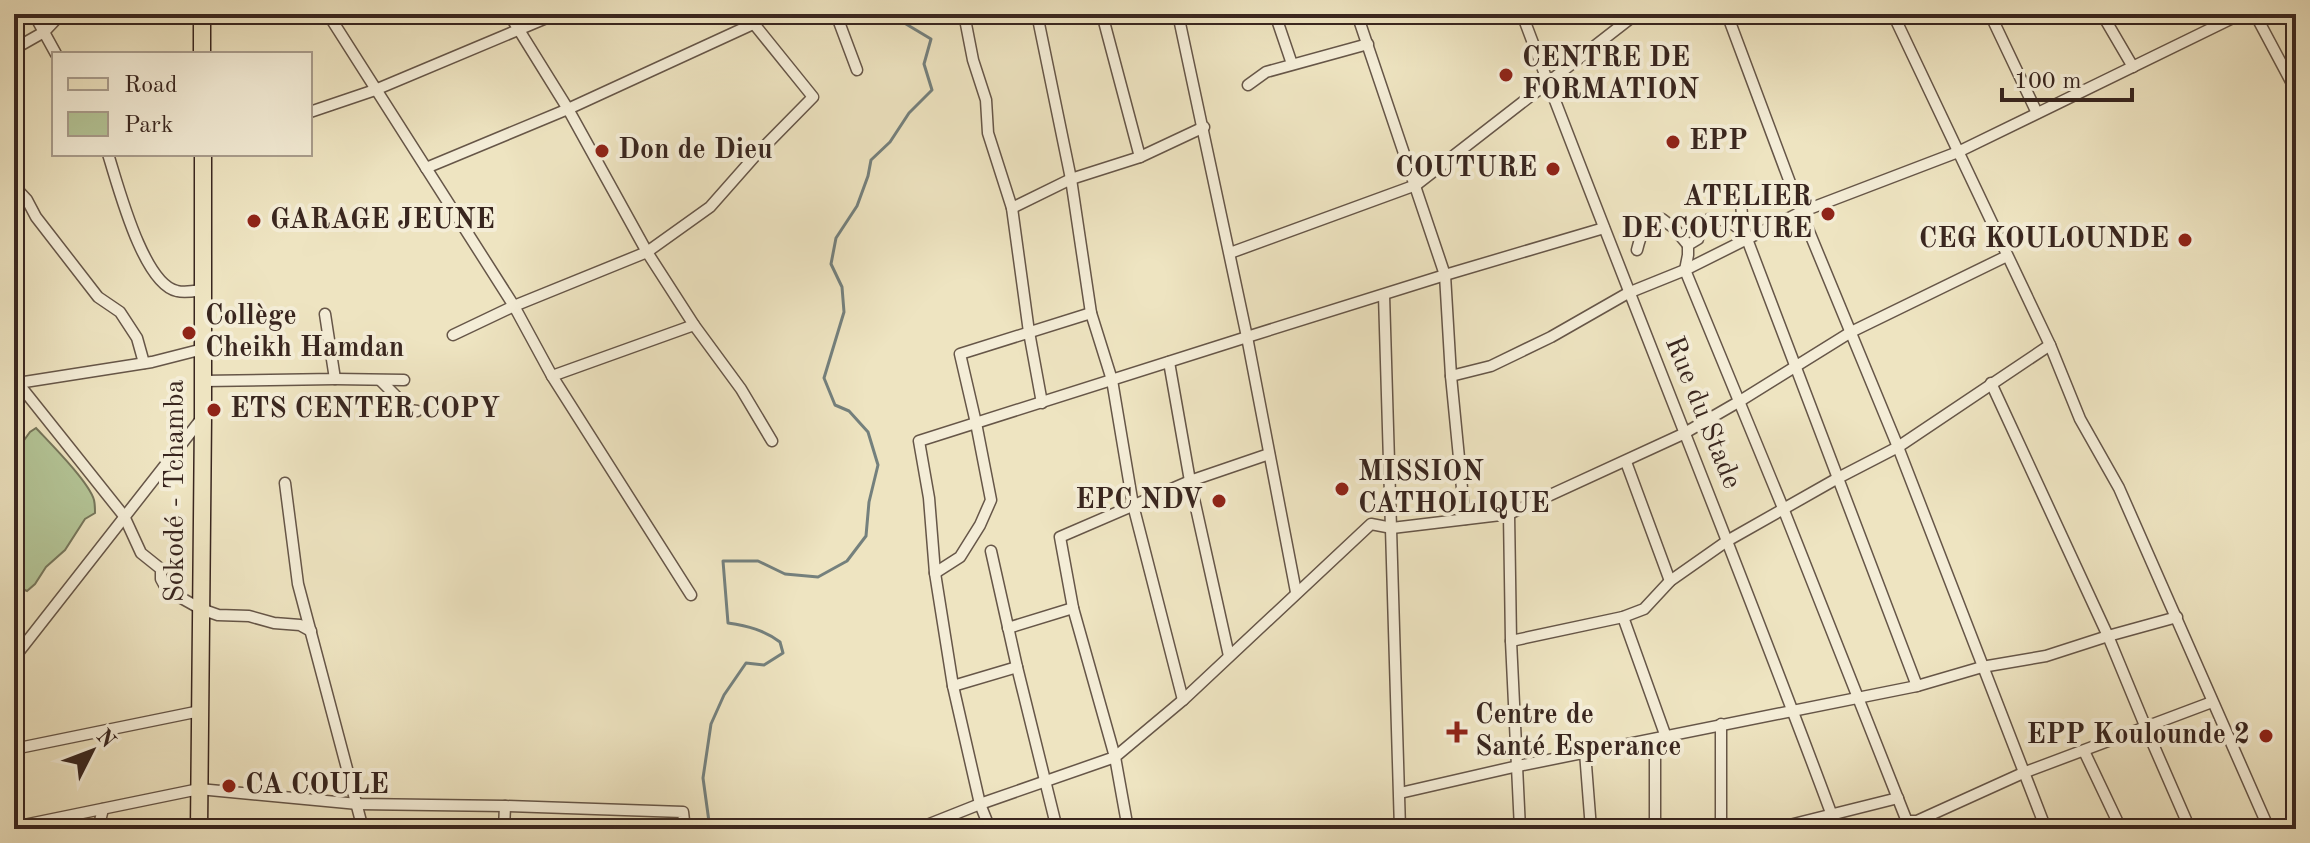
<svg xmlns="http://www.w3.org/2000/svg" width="2310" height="843" font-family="'Old Standard TT',serif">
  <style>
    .green { fill: #b4c597; stroke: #76765b; stroke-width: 2 }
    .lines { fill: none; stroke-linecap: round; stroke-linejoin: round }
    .stream { stroke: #74807d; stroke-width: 3 }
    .street-casing { stroke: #665648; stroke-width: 13 }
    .primary-casing { stroke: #39261f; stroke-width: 19 }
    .street { stroke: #f4edd7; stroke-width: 10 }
    .primary { stroke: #eee4c1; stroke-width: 16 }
    .poi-dot { fill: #8f2418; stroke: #f4edd7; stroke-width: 3 }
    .labels { text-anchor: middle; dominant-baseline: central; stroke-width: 8; stroke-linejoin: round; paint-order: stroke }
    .poi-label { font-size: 28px; font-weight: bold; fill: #39261f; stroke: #f4edd7; text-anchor: start }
    .street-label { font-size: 28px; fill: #39261f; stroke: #f4edd7 }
  </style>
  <rect width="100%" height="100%" fill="#eee4c1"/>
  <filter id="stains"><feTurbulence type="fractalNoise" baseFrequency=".0025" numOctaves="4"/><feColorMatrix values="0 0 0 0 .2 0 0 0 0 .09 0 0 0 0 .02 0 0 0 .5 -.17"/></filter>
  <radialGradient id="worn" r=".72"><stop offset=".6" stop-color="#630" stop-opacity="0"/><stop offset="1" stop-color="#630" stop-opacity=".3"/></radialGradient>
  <path class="green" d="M36,428C50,443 89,482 94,500C95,504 95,509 95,513L85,519L65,550L46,567L35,584L27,591L14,585V454L30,432Z"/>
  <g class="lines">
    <path class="stream" d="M710,829L703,778L711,724L724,695L746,663L764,665L783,653L780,642C764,630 748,626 728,623L723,561H758L785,574L818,577L847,561L866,536L869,502L878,465L868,432L849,411L835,405L824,378L844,312L842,287L831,264L836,238L857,206L868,176L871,160L890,142L909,113L932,90L924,64L931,39L896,18L895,14"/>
    <defs>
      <g id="street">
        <polyline points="34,14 56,54"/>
        <polyline points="328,14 514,306 552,376 691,595"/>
        <polyline points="509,14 568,109 647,252 694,325 741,389 772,441"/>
        <polyline points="836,14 857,70"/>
        <polyline points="964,14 973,60 986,100 988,133 1012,208 1029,332 1042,403"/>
        <polyline points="1037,14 1071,179 1091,313 1112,380 1133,505 1183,700"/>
        <polyline points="1102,14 1140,157"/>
        <polyline points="1178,14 1247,337 1445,275 1604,228"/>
        <polyline points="1275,14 1292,64"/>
        <polyline points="1357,14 1445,275 1451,376 1465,519"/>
        <path d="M1522,14C1625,287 1736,556 1837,829"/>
        <polyline points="1727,14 1801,212 1898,447 2046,829"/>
        <polyline points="1893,14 2050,345 2080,419 2119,488 2269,829"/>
        <polyline points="1990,14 2037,113"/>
        <polyline points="2102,14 2133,67"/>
        <polyline points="2255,14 2296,91"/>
        <polyline points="14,49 44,32 61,14"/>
        <polyline points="1248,85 1266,72 1368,44"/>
        <polyline points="310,112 375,90 556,14"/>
        <path d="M108,154C118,185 143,284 177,291C185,293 195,291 203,290"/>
        <polyline points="426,168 568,109 753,24"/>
        <polyline points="14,186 27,200 36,217 98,297 120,312 137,338 144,363"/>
        <path d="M1745,188C1738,205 1743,222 1747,239L1917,686"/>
        <polyline points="1012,208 1071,179 1140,157 1204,127"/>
        <path d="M1747,239C1738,225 1727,218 1709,219L1699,230L1698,239L1688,245V255L1685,270L1783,508L1906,819L1908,821H1917L2023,773L2212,702"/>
        <path d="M1637,250C1642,230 1643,227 1662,219L1674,228L1688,245"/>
        <polyline points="1230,253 1416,185 1636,14"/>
        <polyline points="1384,295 1400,829"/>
        <polyline points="453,335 514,306 647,252 710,207 755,156 813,97 746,14"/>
        <polyline points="1169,362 1190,481 1229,656"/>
        <polyline points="552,376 694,325"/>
        <polyline points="1451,376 1491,366 1551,337 1628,293 1685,270 1801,212 1958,152 2241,14"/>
        <polyline points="14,378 124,516 141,553 161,569 161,579 167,590 201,609 218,615 249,616 274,623 300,625 311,631"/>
        <polyline points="335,379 404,380"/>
        <polyline points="203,381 335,379 325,314"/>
        <polyline points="381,381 410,410 417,411"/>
        <polyline points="18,383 152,362 203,349"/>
        <polyline points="1991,383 2108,636 2146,728 2190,829"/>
        <polyline points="1626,462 1670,581"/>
        <polyline points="285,483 298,584 363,829"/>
        <polyline points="1509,514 1511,641 1520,829"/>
        <polyline points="991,551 1017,667 1057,829"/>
        <polyline points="935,573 960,557 980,525 991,500 976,423 960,354 1091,313"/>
        <polyline points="1623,617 1666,737"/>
        <polyline points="1008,628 1073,608"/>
        <polyline points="1511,641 1623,617 1644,609 1670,581 1727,541 1838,478 1898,447 2050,345"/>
        <polyline points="14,658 202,418"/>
        <polyline points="953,686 1017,667"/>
        <polyline points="1655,739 1655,829"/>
        <polyline points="14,749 200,711"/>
        <polyline points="2084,751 2121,829"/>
        <polyline points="1585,752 1591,829"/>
        <polyline points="1400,793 1518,766 1917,686 1982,667 2046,656 2108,636 2177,617"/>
        <polyline points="100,822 111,829"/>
        <polyline points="14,827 199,789 358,804 505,806 683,812 685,829"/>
        <polyline points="98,829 103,809"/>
        <polyline points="504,829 505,806"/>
        <polyline points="917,829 980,804 1115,757 1073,608 1060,537 1190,481 1269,454"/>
        <polyline points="990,829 980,804 953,686 935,573 929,498 919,441 1247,337 1296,592"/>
        <polyline points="1128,829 1115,757 1183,700 1371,524 1392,528 1509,514 1683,434 1740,401 1851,332 2007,256"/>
        <polyline points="1721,829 1721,724"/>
        <polyline points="1774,829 1898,798"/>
      </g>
      <g id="primary">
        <polyline points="202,14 202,54"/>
        <polyline points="199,829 203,417 203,154"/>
      </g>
    </defs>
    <use href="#street" class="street-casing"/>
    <use href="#primary" class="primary-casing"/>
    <use href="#street" class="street"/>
    <use href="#primary" class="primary"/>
  </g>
  <g class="poi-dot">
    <circle cx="1506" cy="75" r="8"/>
    <circle cx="1673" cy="142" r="8"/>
    <circle cx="602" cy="151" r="8"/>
    <circle cx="1553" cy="169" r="8"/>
    <circle cx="1828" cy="214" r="8"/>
    <circle cx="254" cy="221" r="8"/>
    <circle cx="2185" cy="240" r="8"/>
    <circle cx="189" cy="333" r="8"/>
    <circle cx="214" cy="410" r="8"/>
    <circle cx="1342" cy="489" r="8"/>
    <circle cx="1219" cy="501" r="8"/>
    <path d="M1453 720h8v8h8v8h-8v8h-8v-8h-8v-8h8z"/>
    <circle cx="2266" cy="736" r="8"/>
    <circle cx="229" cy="786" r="8"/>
  </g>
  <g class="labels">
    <g class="poi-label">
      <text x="1522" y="59">CENTRE DE<tspan x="1522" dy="32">FORMATION</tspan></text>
      <text x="1689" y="142">EPP</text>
      <text x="618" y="151">Don de Dieu</text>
      <text x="1537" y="169" text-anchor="end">COUTURE</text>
      <text x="1812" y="198" text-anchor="end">ATELIER<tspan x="1812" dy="32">DE COUTURE</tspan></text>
      <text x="270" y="221">GARAGE JEUNE</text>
      <text x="2169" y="240" text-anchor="end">CEG KOULOUNDE</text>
      <text x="205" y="317">Collège<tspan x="205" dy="32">Cheikh Hamdan</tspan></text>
      <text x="230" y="410">ETS CENTER COPY</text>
      <text x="1358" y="473">MISSION<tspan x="1358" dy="32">CATHOLIQUE</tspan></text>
      <text x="1203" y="501" text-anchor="end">EPC NDV</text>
      <text x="1475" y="716">Centre de<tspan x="1475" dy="32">Santé Esperance</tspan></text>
      <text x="2250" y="736" text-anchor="end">EPP Koulounde 2</text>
      <text x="245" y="786">CA COULE</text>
    </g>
    <g class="street-label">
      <text transform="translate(1702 413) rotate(68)">Rue du Stade</text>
      <text transform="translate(176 491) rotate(-90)">Sokodé - Tchamba</text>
    </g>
  </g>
  <rect width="2310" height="843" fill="none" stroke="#eee4c1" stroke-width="48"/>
  <rect x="16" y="16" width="2278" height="811" fill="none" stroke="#39261f" stroke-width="4"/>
  <rect x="24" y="24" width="2262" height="795" fill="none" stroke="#39261f" stroke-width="2"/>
  <rect x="52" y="52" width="260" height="104" fill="#f4edd7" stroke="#a99d8d" stroke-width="2"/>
  <rect x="68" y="78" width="40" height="12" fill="#eee4c1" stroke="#a99d8d" stroke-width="2"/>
  <text x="124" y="92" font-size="24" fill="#39261f">Road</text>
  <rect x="68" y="112" width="40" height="24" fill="#b4c597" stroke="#a99d8d" stroke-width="2"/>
  <text x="124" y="132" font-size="24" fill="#39261f">Park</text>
  <g transform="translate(92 751) rotate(48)" stroke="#f4edd7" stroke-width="6" paint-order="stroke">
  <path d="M0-6L14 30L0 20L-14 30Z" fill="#39261f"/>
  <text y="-12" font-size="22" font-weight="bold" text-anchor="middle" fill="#39261f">N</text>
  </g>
  <path d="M2002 88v12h130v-12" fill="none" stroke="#39261f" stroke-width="4"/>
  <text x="2014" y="88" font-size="24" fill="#39261f" stroke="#f4edd7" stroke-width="6" paint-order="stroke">100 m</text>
  <rect width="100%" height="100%" filter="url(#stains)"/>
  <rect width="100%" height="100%" fill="url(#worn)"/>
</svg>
